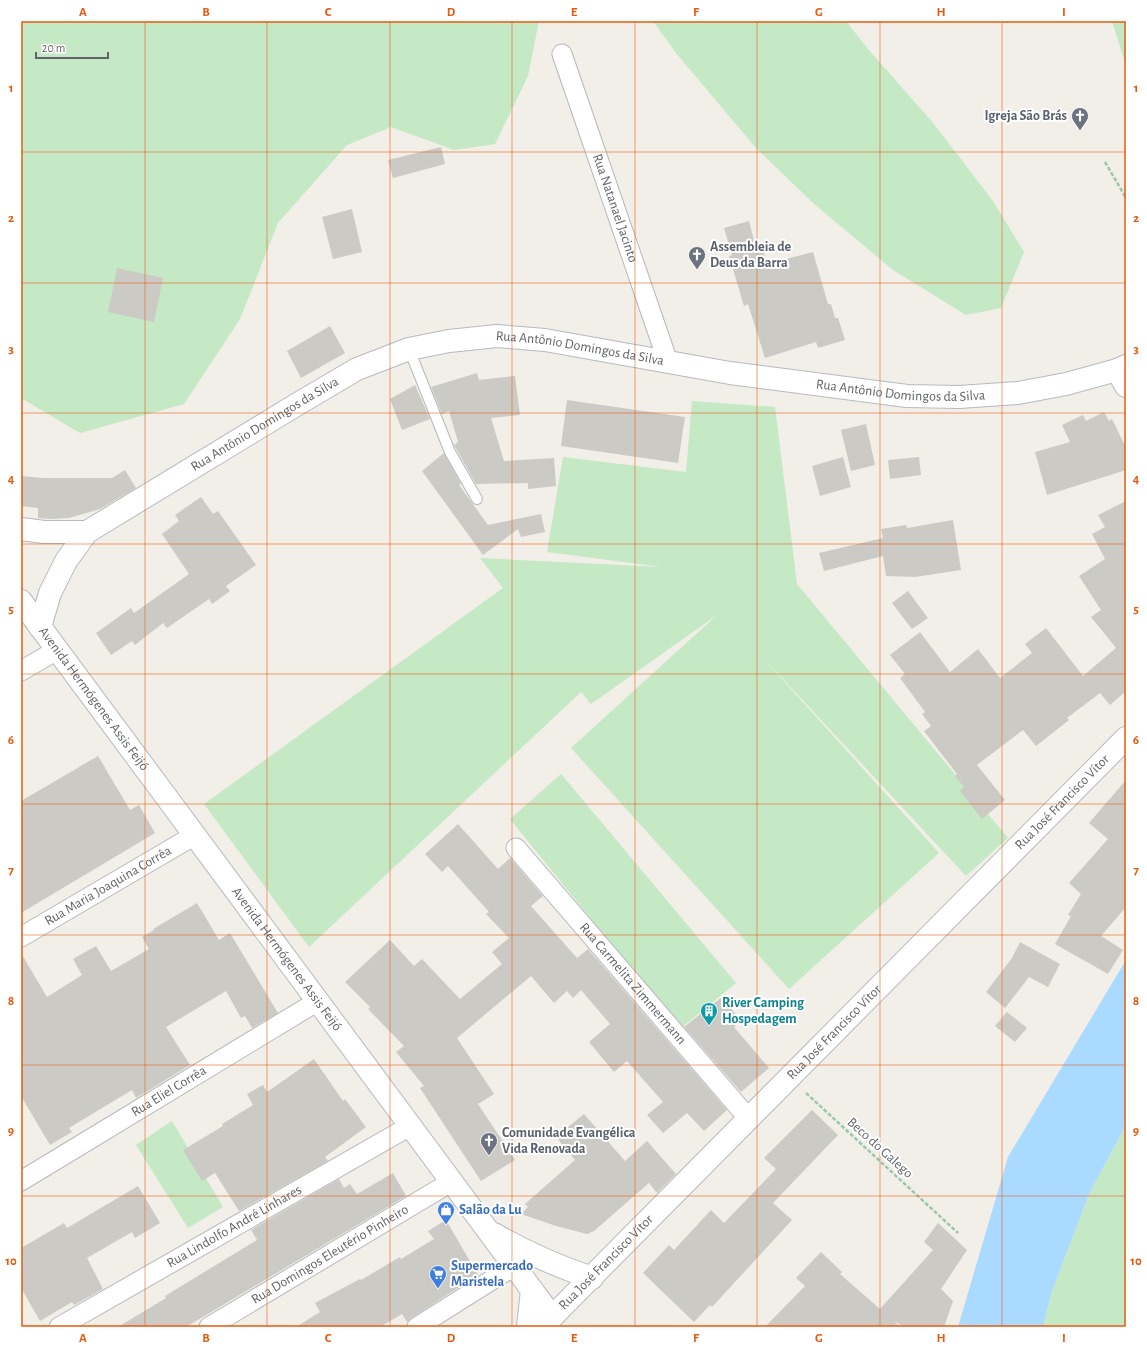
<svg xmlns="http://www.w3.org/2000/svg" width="1147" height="1348" font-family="'Alegreya Sans',sans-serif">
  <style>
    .green { fill: #c5e8c5 }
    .water { fill: #aadaff }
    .building { fill: #cccac5 }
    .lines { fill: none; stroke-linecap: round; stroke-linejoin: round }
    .lane-casing { stroke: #b5b8bc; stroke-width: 12 }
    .street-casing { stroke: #b5b8bc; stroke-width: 21 }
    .secondary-casing { stroke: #b6babf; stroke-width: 24 }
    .path { stroke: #9cc7a9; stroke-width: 2.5; stroke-dasharray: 4 2; stroke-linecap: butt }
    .lane { stroke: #fff; stroke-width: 10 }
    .street { stroke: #fff; stroke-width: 19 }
    .secondary { stroke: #fff; stroke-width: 22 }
    .grid { fill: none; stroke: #e8590c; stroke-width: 1; stroke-opacity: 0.55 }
    .labels { text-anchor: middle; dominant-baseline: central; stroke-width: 4; stroke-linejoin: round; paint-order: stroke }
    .worship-label { font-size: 14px; font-weight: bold; fill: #5b616d; stroke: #fff; text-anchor: start }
    .street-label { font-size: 14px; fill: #5f6368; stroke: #fff }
    .culture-label { font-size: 14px; font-weight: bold; fill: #0d838f; stroke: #fff; text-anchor: start }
    .shop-label { font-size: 14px; font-weight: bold; fill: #366cbe; stroke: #fff; text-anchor: start }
    .neatline { fill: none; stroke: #e8590c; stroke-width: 1.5 }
    .grid-label { font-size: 13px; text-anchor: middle; font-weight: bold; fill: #e8590c }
  </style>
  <rect width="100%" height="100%" fill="#f1efe8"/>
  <g class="green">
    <polygon points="21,21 539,21 528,76 495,144 454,150 391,127 347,145 278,223 240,319 184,404 80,433 21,398"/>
    <polygon points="653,21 846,21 868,49 934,124 993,201 1024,252 1001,308 966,315 893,270 813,203 755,147 676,53"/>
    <polygon points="1112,21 1126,21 1126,66"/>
    <polygon points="692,401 775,407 797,584 1008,838 966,876 755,649 939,853 789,989 571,748 717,615 591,704 581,692 309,947 204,804 503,588 480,558 662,567 547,552 563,457 686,472"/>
    <polygon points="561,774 736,983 680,1029 510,819"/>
    <polygon points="172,1121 223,1207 188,1228 136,1145"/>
    <polygon points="1126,1125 1126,1327 1043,1327 1051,1294 1089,1194"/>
  </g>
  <polygon class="water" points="1126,960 1126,1125 1089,1194 1051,1294 1043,1327 958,1327 1008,1157"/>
  <g class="building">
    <polygon points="441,147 445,164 393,178 388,160"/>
    <polygon points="352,209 362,252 333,259 322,217"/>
    <polygon points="749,221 756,248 762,246 767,264 813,252 828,304 831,304 835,318 838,318 845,340 818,348 816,342 765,358 748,304 744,306 729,256 732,255 724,228"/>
    <polygon points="117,268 163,278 154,322 108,312"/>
    <polygon points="330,326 345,353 301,378 287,351"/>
    <polygon points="477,373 479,380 515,376 520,415 491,418 504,461 554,458 556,486 528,489 528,483 476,484 454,445 458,442 449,411 442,414 431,387"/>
    <polygon points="415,385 430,419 402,430 390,399"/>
    <polygon points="567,400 685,417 678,463 561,446"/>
    <polygon points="1104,412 1109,421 1112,419 1126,448 1126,470 1047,495 1035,452 1070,442 1062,425 1083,415 1086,421"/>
    <polygon points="866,424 875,465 851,471 841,430"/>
    <polygon points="444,453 461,484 459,485 488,525 541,514 545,532 521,537 518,529 483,555 422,471"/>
    <polygon points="843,457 851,487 820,496 812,466"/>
    <polygon points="919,457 921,475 890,479 888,460"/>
    <polygon points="125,470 136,488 100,509 69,518 51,519 38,518 38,508 21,506 21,476 43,478 112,478"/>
    <polygon points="201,497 213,514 218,511 256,565 226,586 230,591 212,604 209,599 167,628 163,623 135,645 132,641 111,655 96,633 131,608 134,613 189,574 162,534 179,521 175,515"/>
    <polygon points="1126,501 1126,691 1110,705 1100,693 1067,718 1069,720 1036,746 1023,730 977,765 1005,800 982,819 960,791 964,787 955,776 957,774 924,731 931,726 922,714 925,712 900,678 905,674 890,655 920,632 950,672 978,649 1000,678 1032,653 1025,644 1046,628 1083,676 1116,648 1091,617 1101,610 1079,576 1105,559 1092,534 1105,527 1098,515"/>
    <polygon points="953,520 961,570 915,577 886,576 883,556 824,571 819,553 883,538 881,529 906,525 907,528"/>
    <polygon points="908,591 928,618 912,629 892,603"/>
    <polygon points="98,756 130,810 139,805 155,833 21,913 21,801"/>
    <polygon points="1126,780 1126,907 1101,936 1123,950 1108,974 1055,944 1071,916 1068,915 1081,894 1069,883 1108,839 1089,823"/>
    <polygon points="458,824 498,869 510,858 543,896 531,906 577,958 588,949 727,1110 704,1131 687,1113 663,1133 647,1115 663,1102 627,1061 614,1072 589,1042 610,1024 581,990 573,998 567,991 554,1003 531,976 457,1038 494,1094 478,1104 515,1160 481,1181 420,1088 424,1086 396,1052 404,1046 368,1009 370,1007 345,982 390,940 414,966 422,959 460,999 502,964 492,952 509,938 486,914 489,912 448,866 442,872 425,854"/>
    <polygon points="197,903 219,940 230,933 278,1013 252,1028 245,1016 241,1018 226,991 166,1027 190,1065 136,1098 132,1090 69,1128 72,1132 50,1145 21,1096 21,953 47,997 82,975 73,959 96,946 111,971 149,949 142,937 154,930 153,929"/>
    <polygon points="1020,942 1060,964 1048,987 1029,977 1005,1008 986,992 1012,958"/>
    <polygon points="722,997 741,1021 734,1027 769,1068 741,1092 684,1027"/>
    <polygon points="1007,1012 1027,1028 1015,1042 995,1026"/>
    <polygon points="314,1059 343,1101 345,1099 366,1127 325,1157 328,1161 239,1211 215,1173 202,1181 183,1150 223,1126 222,1124 253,1105 247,1094 263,1085 267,1092"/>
    <polygon points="812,1110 838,1135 773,1203 792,1220 712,1307 710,1305 694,1322 643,1273 669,1245 674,1250 711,1210 724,1223 776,1169 764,1158"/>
    <polygon points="584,1114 625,1161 647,1141 676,1174 657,1193 649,1183 594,1231 587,1234 556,1226 521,1214 528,1207 525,1204 575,1160 556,1137"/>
    <polygon points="393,1173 406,1196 186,1327 118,1327 166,1298 165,1296 257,1240 251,1230 339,1179 344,1188 350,1184 357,1194"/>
    <polygon points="138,1186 160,1223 135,1238 132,1232 87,1258 103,1289 74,1305 72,1302 40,1321 21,1288 21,1248 64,1223 67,1228"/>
    <polygon points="446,1220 478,1275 411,1318 407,1322 402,1314 380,1327 296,1327 320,1312 315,1303 360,1279 361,1280 400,1257 401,1259 434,1239 428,1231"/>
    <polygon points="938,1223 967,1250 941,1289 953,1301 944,1327 904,1327 894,1321 900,1327 765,1327 805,1286 796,1278 821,1252 842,1272 840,1274 880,1309 933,1250 924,1242"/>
  </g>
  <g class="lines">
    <defs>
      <polyline id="lane" points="409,349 450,452 477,499"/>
      <g id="street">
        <path id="s1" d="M562,54L668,362"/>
        <polyline points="21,671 57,650"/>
        <path id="s2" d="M516,848L749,1119"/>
        <path id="s3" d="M21,937L195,835"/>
        <path id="s4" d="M21,1181L318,1001"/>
        <path id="s5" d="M59,1327L410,1126"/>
        <path id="s6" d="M209,1327L451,1182"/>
        <polyline points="417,1327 514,1266"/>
      </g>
      <g id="secondary">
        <polyline points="1117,370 1126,386"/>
        <polyline points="21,529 44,532 87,532"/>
        <path id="s7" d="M21,601L552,1317"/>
        <path id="s8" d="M40,627L50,593L66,561L87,532L296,405L357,369L409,349L449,341L497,336L545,340L730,373L907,396L959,397L1018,393L1066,384L1117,370L1126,366"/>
        <path d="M494,1234C525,1252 557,1266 592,1278"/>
        <polyline points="528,1327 532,1290"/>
        <path id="s9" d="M542,1327L1126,738"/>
      </g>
    </defs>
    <use href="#lane" class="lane-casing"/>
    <use href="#street" class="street-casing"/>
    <use href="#secondary" class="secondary-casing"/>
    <g class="path">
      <polyline points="1105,162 1126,198"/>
      <polyline points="806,1093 958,1233"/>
    </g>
    <use href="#lane" class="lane"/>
    <use href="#street" class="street"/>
    <use href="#secondary" class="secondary"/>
  </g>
  <path class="grid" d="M145,21V1327M267,21V1327M390,21V1327M512,21V1327M635,21V1327M757,21V1327M880,21V1327M1002,21V1327M21,152H1126M21,283H1126M21,413H1126M21,544H1126M21,674H1126M21,804H1126M21,935H1126M21,1065H1126M21,1196H1126"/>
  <defs>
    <symbol id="church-pin" viewBox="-11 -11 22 30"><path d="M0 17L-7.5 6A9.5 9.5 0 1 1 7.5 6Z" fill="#6b7280" stroke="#fff"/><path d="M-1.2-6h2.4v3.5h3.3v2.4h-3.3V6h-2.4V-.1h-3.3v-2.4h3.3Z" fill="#fff"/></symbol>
    <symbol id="building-pin" viewBox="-11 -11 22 30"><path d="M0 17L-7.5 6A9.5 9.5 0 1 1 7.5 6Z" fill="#0f9aa8" stroke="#fff"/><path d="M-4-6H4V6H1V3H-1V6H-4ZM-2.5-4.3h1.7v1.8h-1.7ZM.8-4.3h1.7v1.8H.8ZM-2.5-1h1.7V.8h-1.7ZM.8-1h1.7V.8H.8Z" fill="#fff"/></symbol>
    <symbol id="shop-pin" viewBox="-11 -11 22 30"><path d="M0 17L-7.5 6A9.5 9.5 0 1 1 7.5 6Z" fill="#3f7fe0" stroke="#fff"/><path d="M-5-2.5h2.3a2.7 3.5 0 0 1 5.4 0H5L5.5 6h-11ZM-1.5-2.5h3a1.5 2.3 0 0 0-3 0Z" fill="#fff"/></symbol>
    <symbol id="supermarket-pin" viewBox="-11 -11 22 30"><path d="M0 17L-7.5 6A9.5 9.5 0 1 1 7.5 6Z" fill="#3f7fe0" stroke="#fff"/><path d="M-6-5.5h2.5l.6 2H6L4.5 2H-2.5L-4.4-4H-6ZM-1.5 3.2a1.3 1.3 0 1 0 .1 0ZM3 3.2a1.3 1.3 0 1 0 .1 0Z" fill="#fff"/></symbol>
  </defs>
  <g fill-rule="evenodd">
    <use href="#church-pin" x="1070" y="106" width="20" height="27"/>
    <use href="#church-pin" x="687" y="245" width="20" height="27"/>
    <use href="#building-pin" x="699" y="1001" width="20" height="27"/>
    <use href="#church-pin" x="479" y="1131" width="20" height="27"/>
    <use href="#shop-pin" x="436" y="1200" width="20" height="27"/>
    <use href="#supermarket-pin" x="428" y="1264" width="20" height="27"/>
  </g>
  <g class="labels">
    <g class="worship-label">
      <text x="1067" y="116" text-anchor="end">Igreja São Brás</text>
      <text x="710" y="247">Assembleia de<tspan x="710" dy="16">Deus da Barra</tspan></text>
      <text x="502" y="1133">Comunidade Evangélica<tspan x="502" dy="16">Vida Renovada</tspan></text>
    </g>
    <g class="street-label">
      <text stroke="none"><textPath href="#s1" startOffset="163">Rua Natanael Jacinto</textPath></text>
      <text stroke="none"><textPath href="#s8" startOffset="651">Rua Antônio Domingos da Silva</textPath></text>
      <text stroke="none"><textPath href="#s8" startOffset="975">Rua Antônio Domingos da Silva</textPath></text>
      <text stroke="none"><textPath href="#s8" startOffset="315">Rua Antônio Domingos da Silva</textPath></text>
      <text stroke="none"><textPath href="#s7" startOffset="122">Avenida Hermógenes Assis Feijó</textPath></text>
      <text stroke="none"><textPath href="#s9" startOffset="739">Rua José Francisco Vítor</textPath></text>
      <text stroke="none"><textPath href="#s3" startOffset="101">Rua Maria Joaquina Corrêa</textPath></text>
      <text stroke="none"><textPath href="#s7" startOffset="446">Avenida Hermógenes Assis Feijó</textPath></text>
      <text stroke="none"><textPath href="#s2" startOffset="179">Rua Carmelita Zimmermann</textPath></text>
      <text stroke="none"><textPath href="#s9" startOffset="415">Rua José Francisco Vítor</textPath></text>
      <text stroke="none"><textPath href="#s4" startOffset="173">Rua Eliel Corrêa</textPath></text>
      <text transform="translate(880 1148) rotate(42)">Beco do Galego</text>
      <text stroke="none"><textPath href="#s5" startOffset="202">Rua Lindolfo André Linhares</textPath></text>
      <text stroke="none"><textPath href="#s6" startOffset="141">Rua Domingos Eleutério Pinheiro</textPath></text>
      <text stroke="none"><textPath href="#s9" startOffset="91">Rua José Francisco Vítor</textPath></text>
    </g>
    <g class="culture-label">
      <text x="722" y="1003">River Camping<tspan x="722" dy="16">Hospedagem</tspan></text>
    </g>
    <g class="shop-label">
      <text x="459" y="1210">Salão da Lu</text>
      <text x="451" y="1266">Supermercado<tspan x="451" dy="16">Maristela</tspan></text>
    </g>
  </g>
  <rect width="1147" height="1348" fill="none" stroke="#ffffff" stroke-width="44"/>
  <path d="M36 52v6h72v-6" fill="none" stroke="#5f6368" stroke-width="2"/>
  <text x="42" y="52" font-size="12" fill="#5f6368" stroke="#ffffff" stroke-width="3" paint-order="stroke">20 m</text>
  <rect x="22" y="22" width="1103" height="1304" class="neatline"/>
  <g class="grid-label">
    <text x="83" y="16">A</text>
    <text x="206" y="16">B</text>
    <text x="328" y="16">C</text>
    <text x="451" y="16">D</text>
    <text x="574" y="16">E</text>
    <text x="696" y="16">F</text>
    <text x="819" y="16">G</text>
    <text x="941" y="16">H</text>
    <text x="1064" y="16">I</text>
    <text x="11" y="92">1</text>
    <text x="1136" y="92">1</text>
    <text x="11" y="222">2</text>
    <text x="1136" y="222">2</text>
    <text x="11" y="353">3</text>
    <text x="1136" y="353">3</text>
    <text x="11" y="483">4</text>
    <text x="1136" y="483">4</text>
    <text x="11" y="613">5</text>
    <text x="1136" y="613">5</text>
    <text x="11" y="744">6</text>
    <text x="1136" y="744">6</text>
    <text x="11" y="874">7</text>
    <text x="1136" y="874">7</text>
    <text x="11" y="1005">8</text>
    <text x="1136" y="1005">8</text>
    <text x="11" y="1135">9</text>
    <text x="1136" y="1135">9</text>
    <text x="11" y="1265">10</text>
    <text x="1136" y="1265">10</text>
    <text x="83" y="1342">A</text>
    <text x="206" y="1342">B</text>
    <text x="328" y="1342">C</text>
    <text x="451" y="1342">D</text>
    <text x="574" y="1342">E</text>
    <text x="696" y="1342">F</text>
    <text x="819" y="1342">G</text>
    <text x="941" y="1342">H</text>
    <text x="1064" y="1342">I</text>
  </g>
</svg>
